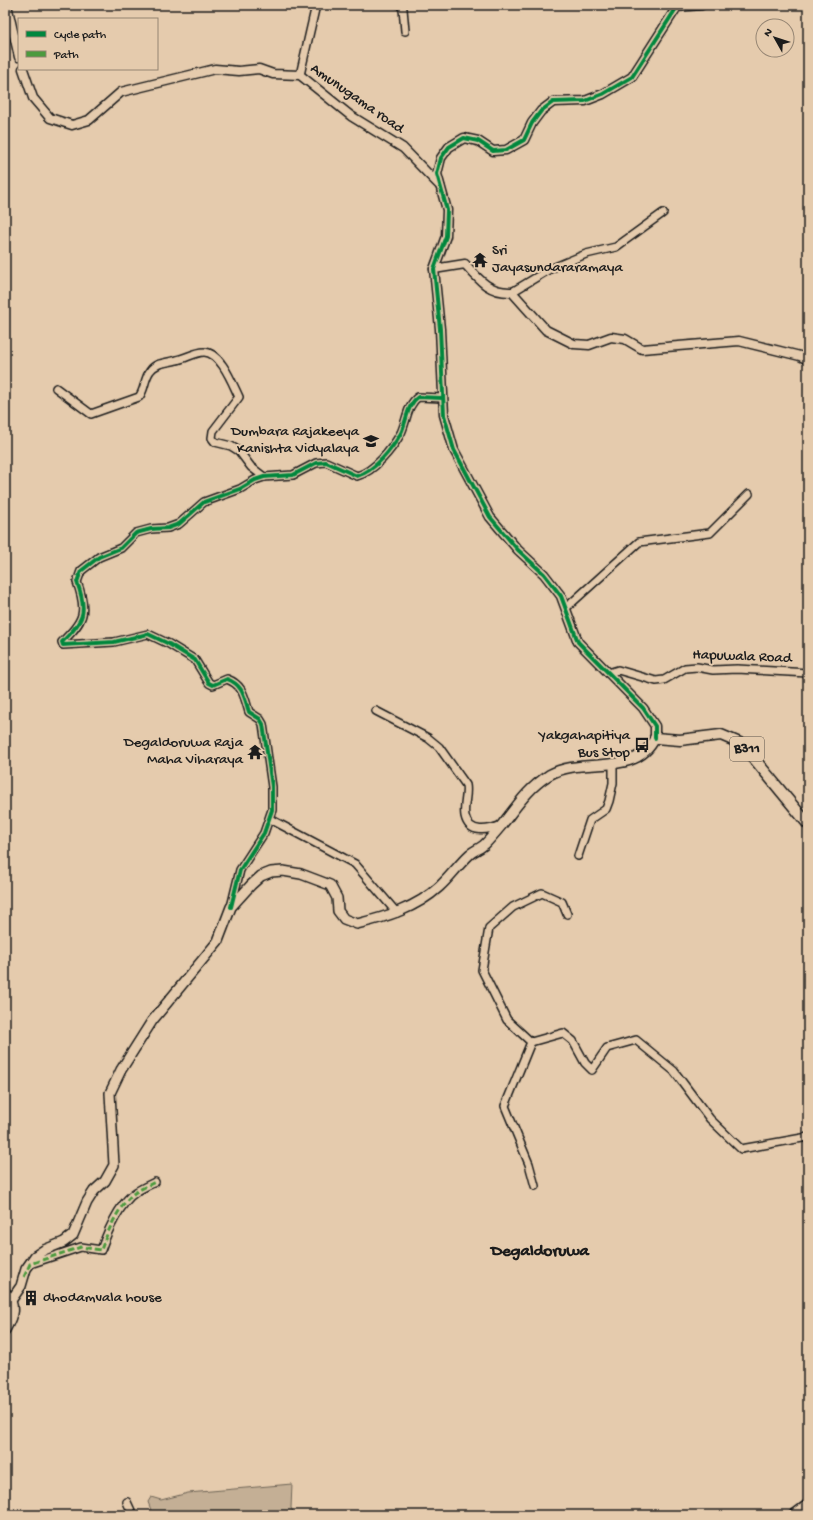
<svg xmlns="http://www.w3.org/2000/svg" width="813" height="1520" font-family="'Gochi Hand',sans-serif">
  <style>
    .green { fill: #c4af95; stroke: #706658 }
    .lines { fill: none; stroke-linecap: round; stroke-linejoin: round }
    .minor-casing { stroke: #1c1c1c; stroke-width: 10 }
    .tertiary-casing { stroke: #1c1c1c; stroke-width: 11 }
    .secondary-casing { stroke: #1c1c1c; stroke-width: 12 }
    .primary-casing { stroke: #1c1c1c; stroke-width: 13 }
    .minor { stroke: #e5cbad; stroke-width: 7 }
    .tertiary { stroke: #e5cbad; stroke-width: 8 }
    .secondary { stroke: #e5cbad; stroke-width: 9 }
    .primary { stroke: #e5cbad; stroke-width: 10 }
    .quiet { stroke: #4c9a3e; stroke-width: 3; stroke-dasharray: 6 3; stroke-linecap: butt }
    .cycleway-casing { stroke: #e5cbad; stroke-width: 6 }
    .cycleway { stroke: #00873e; stroke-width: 4 }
    .labels { text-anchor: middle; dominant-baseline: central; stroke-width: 4; stroke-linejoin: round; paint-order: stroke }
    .shield { fill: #e5cbad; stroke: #585048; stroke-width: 1 }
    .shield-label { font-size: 14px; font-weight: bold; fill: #1c1c1c }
    .street-label { font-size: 15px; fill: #1c1c1c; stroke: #e5cbad }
    .poi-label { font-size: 15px; fill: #1c1c1c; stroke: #e5cbad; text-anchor: end }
    .quarter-label { font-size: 17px; font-weight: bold; fill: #1c1c1c; stroke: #e5cbad }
  </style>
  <rect width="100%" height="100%" fill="#e5cbad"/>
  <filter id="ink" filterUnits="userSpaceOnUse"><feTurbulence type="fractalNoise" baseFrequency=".025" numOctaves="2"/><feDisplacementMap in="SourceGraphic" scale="8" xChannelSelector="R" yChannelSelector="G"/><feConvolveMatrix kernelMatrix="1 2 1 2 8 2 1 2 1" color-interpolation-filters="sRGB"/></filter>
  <g filter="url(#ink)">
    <polygon class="green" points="292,1484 291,1508 295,1515 153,1515 148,1502 151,1497 161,1500 188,1493"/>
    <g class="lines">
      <defs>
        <g id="minor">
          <polyline points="400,5 403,9 405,31"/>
          <polyline points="300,75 316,5"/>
          <polyline points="512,292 550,269 586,254 616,247 663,213"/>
          <path d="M56,388L91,414L139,397C145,390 144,379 150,371C156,362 167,363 177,360C186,358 196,352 204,352C221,352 233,385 239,397L213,431L212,438L215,442L231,446L239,451L251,467L264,477"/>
          <polyline points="566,608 639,542 710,533 749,494"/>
          <polyline points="608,673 618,670 656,681 664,680 685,668 697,667 713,670 737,669 808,673"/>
          <path d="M376,711L428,738L439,747L466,785C468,795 463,806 465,816C469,835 489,830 502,825"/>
          <polyline points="270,819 355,864 397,913"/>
          <polyline points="578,856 590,820 606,809 609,801 613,783 613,764"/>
          <path d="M231,907L240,870L264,833L272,810V787L263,724L260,719L249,712C244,696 243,685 227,679L213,685L209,683L195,660L169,644L148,634L114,642L63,645L62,642C84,621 88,612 77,582L81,571L99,557L121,548L136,533L151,529L168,528L179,524L204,502L240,489L255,480L264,477L293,475L316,463L326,462L357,476C375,471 392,449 401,433C407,420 407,405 418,397L442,398"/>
          <polyline points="567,914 562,902 542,893 513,907 489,928 482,970 507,1020 531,1042 563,1033 573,1041 585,1063 592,1070 607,1048 636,1040 674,1071 710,1119 741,1149 808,1137"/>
          <polyline points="531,1042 505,1106 529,1164 535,1186"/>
          <path d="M29,1266L30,1264L81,1247L101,1250C107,1233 120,1202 136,1192C142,1188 149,1185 155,1182"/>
          <polyline points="127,1502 133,1515"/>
          <polyline points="792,1515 808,1503"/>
        </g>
        <g id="tertiary">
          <polyline points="7,5 19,57"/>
          <polyline points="23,69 33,98 50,118 72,125 89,120 121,92 215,69 239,71 259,69 273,74 300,75 351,116 403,148 440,186"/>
          <path d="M434,269L465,264C479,280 489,293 512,292L546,330L574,344L589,345L611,337L625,339L642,349L739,341L800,356L808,360"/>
          <polyline points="655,738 655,726 643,708 578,642 561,596 544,574 518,550 490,517 454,450 444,415 440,329 434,269 446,236 447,210 437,174 441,158 449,147 464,138 478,141 493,151 506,150 524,140 532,123 541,111 553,102 585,101 603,94 632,77 677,7 702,5"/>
        </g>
        <g id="secondary">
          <path d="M5,1292C17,1305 13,1316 5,1330"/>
          <path d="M12,1299L21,1286L26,1269L35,1256L44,1250L64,1242L73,1235L87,1202L94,1191L105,1181L114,1165L110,1093L121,1070L152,1021L218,941L231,907L251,885L261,876L271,872L283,871L301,874L330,885L337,898L338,911L344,919L357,924C386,917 416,908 439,887C450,877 459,864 470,854C475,850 481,848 485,844C491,838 496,832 501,826C517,806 527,789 549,775C583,755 635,779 655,738"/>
        </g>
        <polyline id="primary" points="655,738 680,740 721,735 742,744 808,824"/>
      </defs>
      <use href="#minor" class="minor-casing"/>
      <use href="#tertiary" class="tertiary-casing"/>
      <use href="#secondary" class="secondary-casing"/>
      <use href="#primary" class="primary-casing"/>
      <use href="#minor" class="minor"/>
      <use href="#tertiary" class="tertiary"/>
      <use href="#secondary" class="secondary"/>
      <use href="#primary" class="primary"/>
      <path class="quiet" d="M24,1277L30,1264L81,1247L101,1250C107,1233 120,1202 136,1192C142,1188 149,1185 155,1182"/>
      <defs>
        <g id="cycleway">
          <polyline points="655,738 655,726 643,708 578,642 561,596 544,574 518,550 490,517 454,450 444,415 440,329 434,269 446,236 447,210 437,174 441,158 449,147 464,138 478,141 493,151 506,150 524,140 532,123 541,111 553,102 585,101 603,94 632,77 677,7 702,5"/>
          <path d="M231,907L240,870L264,833L272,810V787L263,724L260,719L249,712C244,696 243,685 227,679L213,685L209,683L195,660L169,644L148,634L114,642L63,645L62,642C84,621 88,612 77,582L81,571L99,557L121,548L136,533L151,529L168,528L179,524L204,502L240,489L255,480L264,477L293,475L316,463L326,462L357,476C375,471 392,449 401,433C407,420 407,405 418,397L442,398"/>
        </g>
      </defs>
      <use href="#cycleway" class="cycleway-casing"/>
      <use href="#cycleway" class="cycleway"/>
    </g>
  </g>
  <defs>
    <symbol id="temple-bare" viewBox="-9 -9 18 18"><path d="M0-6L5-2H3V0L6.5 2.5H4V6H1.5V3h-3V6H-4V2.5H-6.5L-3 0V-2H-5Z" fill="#1c1c1c" stroke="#e5cbad" stroke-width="2.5" paint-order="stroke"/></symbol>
    <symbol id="school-bare" viewBox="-9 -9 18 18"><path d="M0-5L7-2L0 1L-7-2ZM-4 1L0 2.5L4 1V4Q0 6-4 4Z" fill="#1c1c1c" stroke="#e5cbad" stroke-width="2.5" paint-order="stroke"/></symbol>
    <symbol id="bus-bare" viewBox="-9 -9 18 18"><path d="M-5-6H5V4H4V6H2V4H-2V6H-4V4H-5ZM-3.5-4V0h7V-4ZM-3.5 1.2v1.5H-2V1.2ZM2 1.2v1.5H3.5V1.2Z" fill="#1c1c1c" stroke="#e5cbad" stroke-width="2.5" paint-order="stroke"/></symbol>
    <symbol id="building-bare" viewBox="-9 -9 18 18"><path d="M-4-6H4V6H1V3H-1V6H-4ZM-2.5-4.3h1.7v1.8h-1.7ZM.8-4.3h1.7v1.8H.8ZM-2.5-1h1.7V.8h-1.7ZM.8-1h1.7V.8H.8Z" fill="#1c1c1c" stroke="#e5cbad" stroke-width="2.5" paint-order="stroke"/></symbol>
  </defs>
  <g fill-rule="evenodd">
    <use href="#temple-bare" x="469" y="249" width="22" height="22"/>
    <use href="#school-bare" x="360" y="430" width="22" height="22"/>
    <use href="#bus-bare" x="631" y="734" width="22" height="22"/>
    <use href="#temple-bare" x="244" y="741" width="22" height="22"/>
    <use href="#building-bare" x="20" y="1287" width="22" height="22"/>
  </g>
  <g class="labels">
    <rect class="shield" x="730" y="737" width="34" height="24" rx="3"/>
    <g class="shield-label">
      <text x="747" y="749">B311</text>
    </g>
    <g class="street-label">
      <text transform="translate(357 99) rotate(35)">Amunugama road</text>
      <text transform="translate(742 657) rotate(2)">Hapuwala Road</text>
    </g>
    <g class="poi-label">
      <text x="492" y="251" text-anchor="start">Sri<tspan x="492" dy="17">Jayasundararamaya</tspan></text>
      <text x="359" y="432">Dumbara Rajakeeya<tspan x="359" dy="17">Kanishta Vidyalaya</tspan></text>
      <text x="630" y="736">Yakgahapitiya<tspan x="630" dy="17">Bus Stop</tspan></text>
      <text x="243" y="743">Degaldoruwa Raja<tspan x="243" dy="17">Maha Viharaya</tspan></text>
      <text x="43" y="1298" text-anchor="start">dhodamvala house</text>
    </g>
    <g class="quarter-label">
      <text x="540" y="1252">Degaldoruwa</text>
    </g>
  </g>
  <rect width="813" height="1520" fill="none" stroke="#e5cbad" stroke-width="20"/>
  <rect x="10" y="10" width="793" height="1500" fill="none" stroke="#1c1c1c" stroke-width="1.5" filter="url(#ink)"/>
  <rect x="18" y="18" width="140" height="52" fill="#e5cbad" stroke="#958573"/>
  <rect x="26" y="31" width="20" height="6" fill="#00873e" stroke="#958573"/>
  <text x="54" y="38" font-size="12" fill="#1c1c1c">Cycle path</text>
  <rect x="26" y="51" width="20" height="6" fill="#4c9a3e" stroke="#958573"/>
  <text x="54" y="58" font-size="12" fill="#1c1c1c">Path</text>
  <g transform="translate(775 38) rotate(309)"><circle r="19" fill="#e5cbad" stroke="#958573"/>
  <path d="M0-3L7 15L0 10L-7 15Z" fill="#1c1c1c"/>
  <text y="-6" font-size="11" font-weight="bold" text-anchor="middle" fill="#1c1c1c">N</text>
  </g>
</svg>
